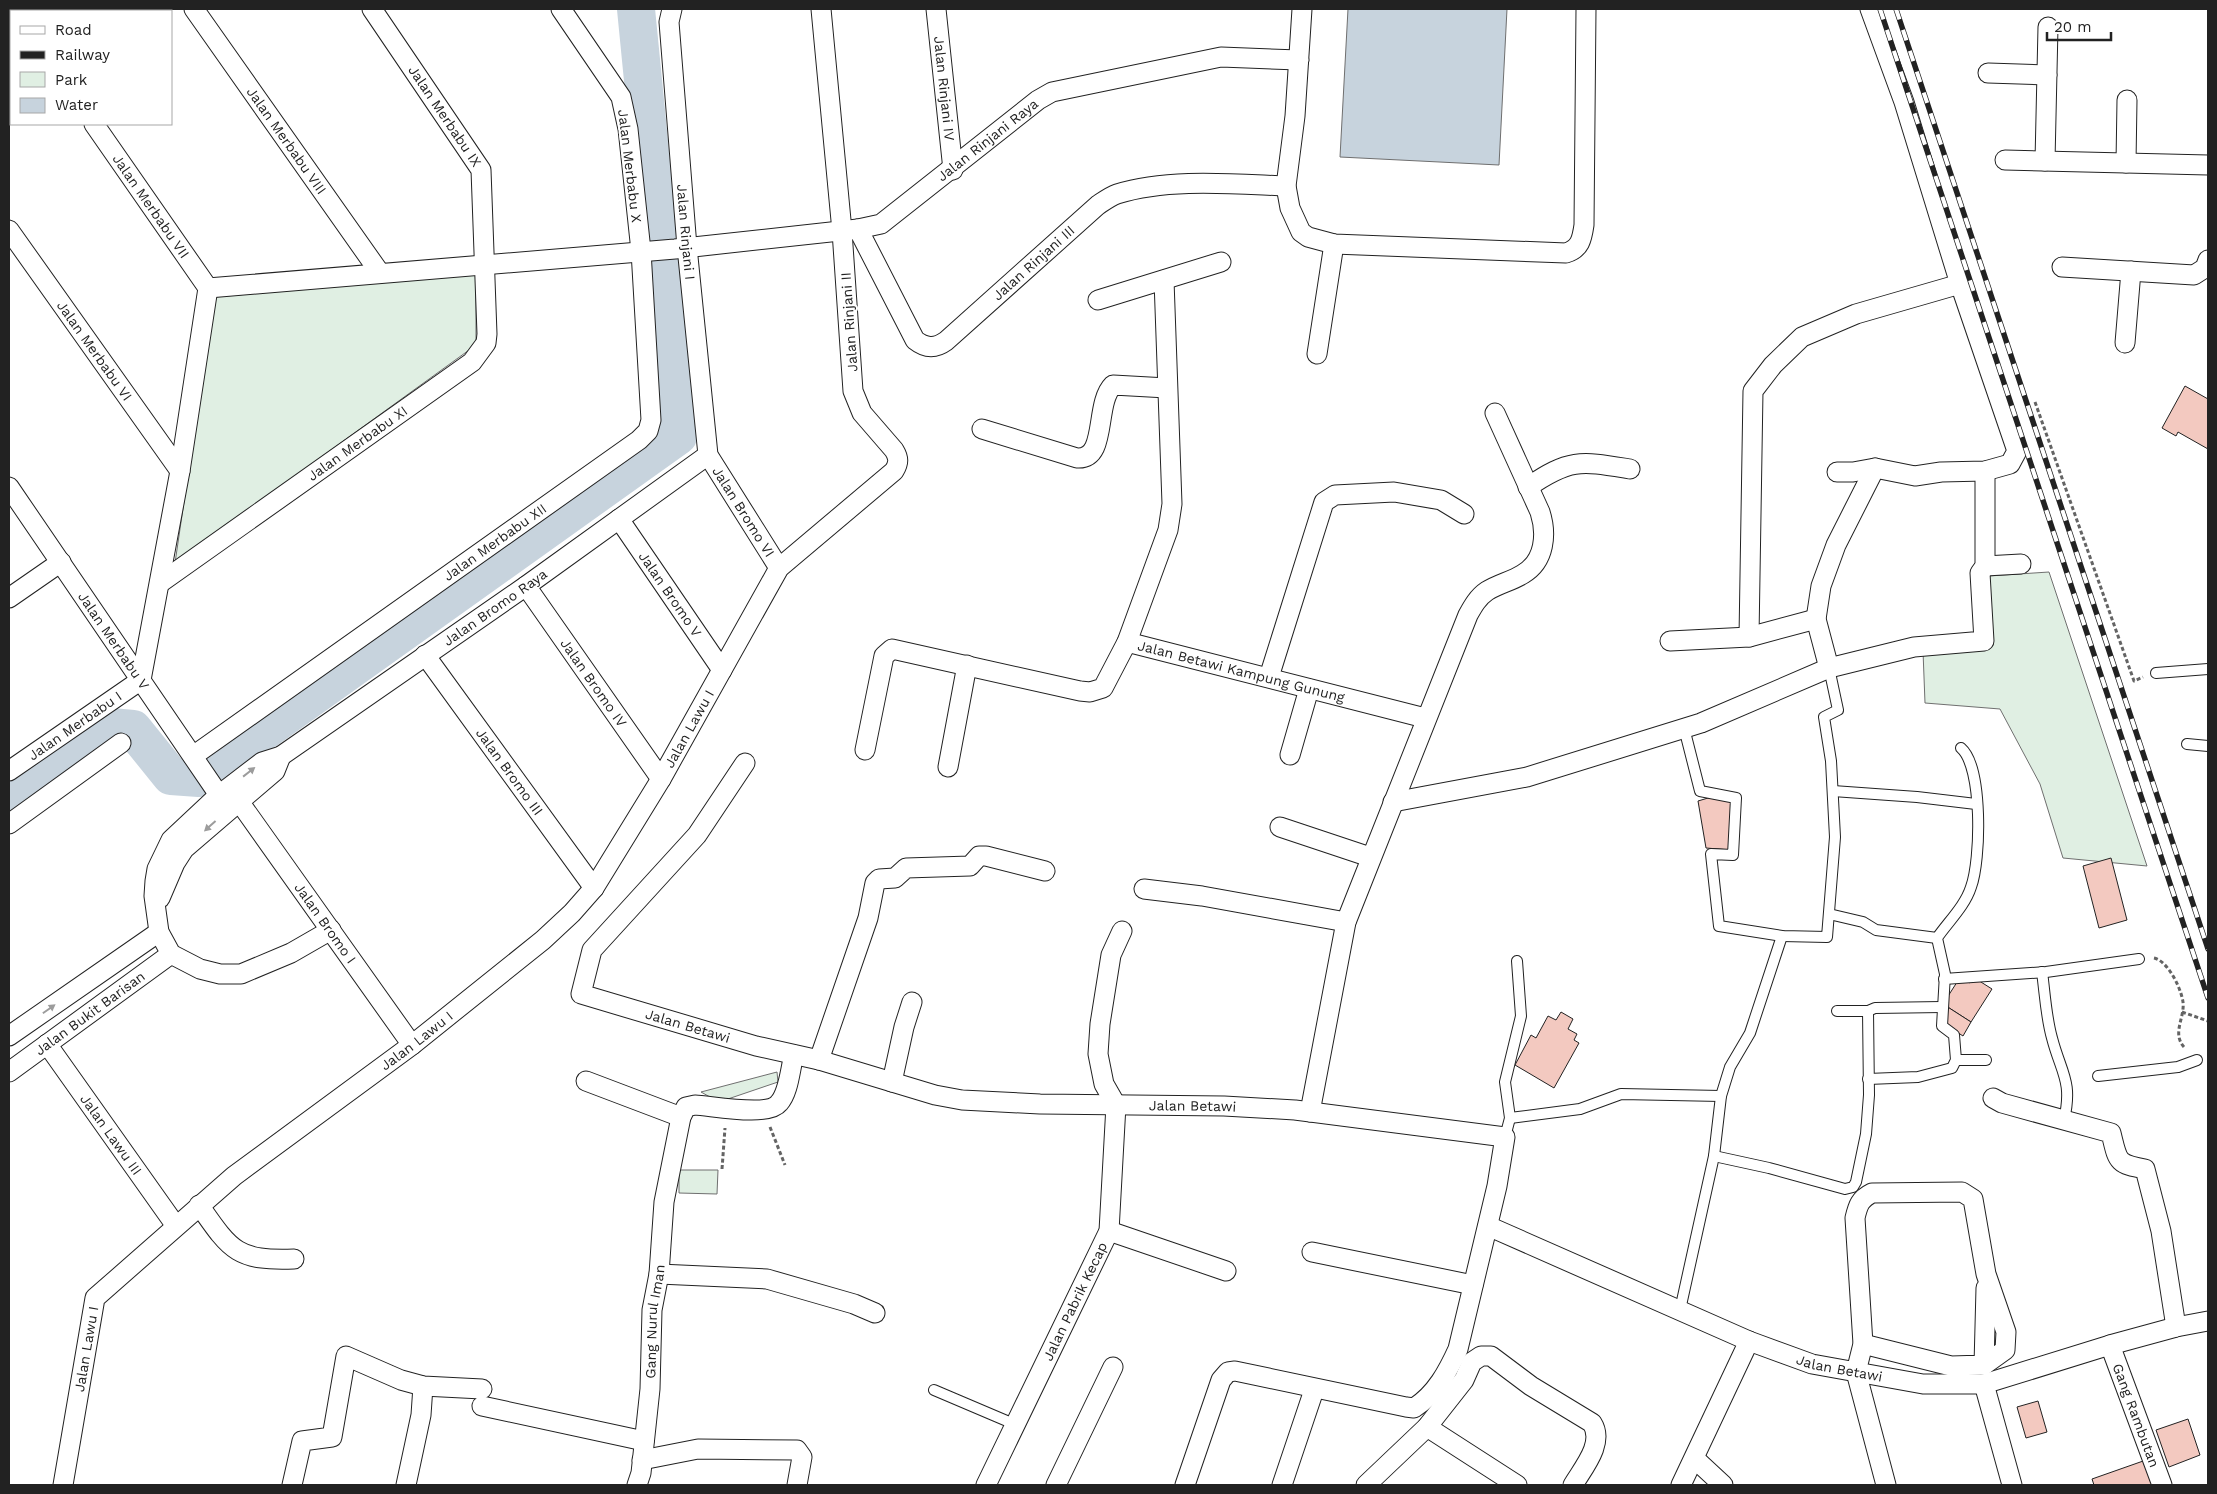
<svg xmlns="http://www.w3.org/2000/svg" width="2217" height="1494" font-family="'Work Sans',sans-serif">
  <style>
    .green { fill: #e0efe3; stroke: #6f6f6f }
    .water { fill: #c7d3dd; stroke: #6f6f6f }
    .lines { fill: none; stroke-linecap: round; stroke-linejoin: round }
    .river { stroke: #c7d3dd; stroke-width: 38 }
    .building { fill: #f3c9c0; stroke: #222 }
    .service-casing { stroke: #222; stroke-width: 12 }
    .minor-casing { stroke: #222; stroke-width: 21 }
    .path { stroke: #646464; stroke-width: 3; stroke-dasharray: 4 2.5; stroke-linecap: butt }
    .service { stroke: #fff; stroke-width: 10 }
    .minor { stroke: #fff; stroke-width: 19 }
    .rail-casing { stroke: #222; stroke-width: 5.5 }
    .rail { stroke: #fff; stroke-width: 4; stroke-dasharray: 11; stroke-linecap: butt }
    .oneway { fill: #9c9c9c }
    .labels { text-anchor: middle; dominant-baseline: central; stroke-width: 4; stroke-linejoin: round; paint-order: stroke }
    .street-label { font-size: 14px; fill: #222; stroke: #fff }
  </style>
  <rect width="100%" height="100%" fill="#fff"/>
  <g class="green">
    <polygon points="476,274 476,345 175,563 214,297"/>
    <polygon points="2049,572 2147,866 2063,858 2040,784 2000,709 1925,703 1923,651 1990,644 1989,576"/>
    <polygon points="777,1072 778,1082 719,1102 701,1092"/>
    <polygon points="679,1170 718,1170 717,1194 679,1193"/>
  </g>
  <polygon class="water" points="1348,9 1507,9 1499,165 1340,157"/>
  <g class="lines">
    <polyline class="river" points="9,797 111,727 133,729 171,776 199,778 678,436 636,9"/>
  </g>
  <g class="building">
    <polygon points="2185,386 2208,399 2208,449 2178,432 2176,436 2162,428"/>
    <polygon points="1708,798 1734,801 1731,850 1706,848 1698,801"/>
    <polygon points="2111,858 2127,920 2099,928 2083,866"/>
    <polygon points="1973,977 1992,989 1971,1022 1943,1004 1959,979 1964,979 1970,983"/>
    <polygon points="1943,1004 1971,1022 1963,1036 1943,1023"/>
    <polygon points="1561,1012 1573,1019 1568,1029 1577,1034 1574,1040 1579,1043 1554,1088 1515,1065 1531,1035 1536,1038 1548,1016 1556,1020"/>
    <polygon points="2038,1401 2047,1432 2026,1438 2017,1407"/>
    <polygon points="2188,1419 2200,1455 2169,1467 2156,1430"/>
    <polygon points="2146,1460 2153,1485 2094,1485 2092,1479"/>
  </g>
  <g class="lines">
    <defs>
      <g id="service">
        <polyline points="2156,673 2208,669"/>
        <polyline points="1684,728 1700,791 1736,798 1733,855 1711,854 1719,926 1782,936 1827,937 1835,837 1831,761 1824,717 1838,710 1829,668"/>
        <polyline points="2187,744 2208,746"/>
        <polyline points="1833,791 1917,797 1976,804"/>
        <polyline points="1829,914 1863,922 1876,930 1937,938"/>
        <path d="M2042,972C2045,994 2046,1017 2052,1038C2061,1073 2073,1081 2064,1120"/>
        <polyline points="1944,979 2046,972 2139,959"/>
        <polyline points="1837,1011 1868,1011 1875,1008 1942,1007"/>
        <polyline points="1956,1060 1986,1060"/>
        <polyline points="2098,1076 2178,1067 2197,1060"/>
        <path d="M1868,1079L1918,1077L1952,1068L1956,1060L1954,1035L1942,1026L1945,974L1937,938C1948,922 1965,906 1971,887C1981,860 1983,767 1961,748"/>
        <polyline points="1510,1118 1580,1109 1621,1094 1721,1096"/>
        <polyline points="1505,1137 1510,1118 1505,1082 1521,1016 1517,961"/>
        <polyline points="1714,1156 1769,1168 1845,1189 1853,1187 1856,1182 1866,1134 1869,1095 1868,1011"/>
        <polyline points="1680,1310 1714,1156 1721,1096 1730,1067 1750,1033 1782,936"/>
        <polyline points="934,1390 1014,1424"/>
      </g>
      <g id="minor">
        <polyline points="16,9 18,11"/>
        <path id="s1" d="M194,9L380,273"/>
        <path id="s2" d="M672,9L669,22L687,247L708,455L779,568"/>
        <path id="s3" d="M936,9L953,170"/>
        <path d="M1302,9L1295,116L1286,186L1290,208L1301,232L1308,237L1334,244L1566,253C1580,249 1582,239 1584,225L1586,9"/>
        <polyline points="128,11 131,9"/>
        <polyline points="1988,73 2047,75"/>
        <polyline points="9,93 11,91"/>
        <path id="s4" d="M94,124L208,288"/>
        <polyline points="2005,160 2208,165"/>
        <polyline points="2045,161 2048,27"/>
        <polyline points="2126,163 2127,100"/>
        <path id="s5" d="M858,229L915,340C925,348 935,349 946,341L1098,205C1104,201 1111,196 1117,194C1168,178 1233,184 1286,186"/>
        <path id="s6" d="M9,230L180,471"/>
        <polyline points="2062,267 2194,275 2205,268 2208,260"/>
        <path id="s7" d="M208,288L675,249L858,229L881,224L1038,100L1052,92L1221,57L1299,60"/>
        <polyline points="1098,300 1221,262"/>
        <polyline points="2125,343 2131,271"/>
        <polyline points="1317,354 1334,244"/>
        <path d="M982,429L1077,458C1108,460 1094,404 1113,385L1167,388"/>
        <polyline points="1837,472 1853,472 1875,468 1915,476 1941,472 1985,471 2010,464 2017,451 1960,284 1904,102 1870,9"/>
        <path id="s8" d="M9,487L219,795"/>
        <path d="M1528,487C1570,458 1581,461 1630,469"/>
        <path id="s9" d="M619,519L722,670"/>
        <polyline points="1985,566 2021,564"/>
        <path id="s10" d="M160,583L472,362L486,343L487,334L481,170L372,9"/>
        <path id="s11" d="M526,586L661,779"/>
        <polyline points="9,598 61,562"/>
        <polyline points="1749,637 1753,391 1773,365 1802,337 1856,314 1960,284"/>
        <polyline points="1670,641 1749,637 1816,619"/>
        <path id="s12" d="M1127,642L1425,718"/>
        <path id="s13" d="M425,655L594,888"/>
        <polyline points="1829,668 1816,619 1821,586 1836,545 1875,468"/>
        <polyline points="1269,677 1324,502 1335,495 1394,492 1441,500 1464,514"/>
        <polyline points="865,750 884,656 892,649 1080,691 1090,692 1103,688 1127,642 1168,530 1172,504 1164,280"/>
        <polyline points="1290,755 1309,689"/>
        <path id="s14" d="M193,756L639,440L648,431L651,420L641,251L628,129L621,97L561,9"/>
        <path id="s15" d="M745,763L697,835L592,950L581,994L756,1046L819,1060L935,1095L962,1100L1040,1104L1224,1106L1295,1110L1505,1137L1497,1186L1458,1349C1448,1371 1436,1394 1414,1408L1406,1407L1235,1371L1228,1372L1221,1380L1185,1485"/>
        <polyline points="948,767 967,665"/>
        <path id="s16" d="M9,771L141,680L180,471L208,288"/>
        <path id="s17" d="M238,800L412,1045"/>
        <polyline points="1393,802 1527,777 1701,723 1829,668 1914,647 1984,641 1980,573 1985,566 1985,471"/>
        <polyline points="9,824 121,743"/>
        <polyline points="1280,827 1370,857"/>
        <polyline points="1144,889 1202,896 1346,922"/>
        <polyline points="160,898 175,863 184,849 275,771 281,756"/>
        <path id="s18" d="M331,930L291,953L241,974H220L200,969L171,954L159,932L154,896L155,881L157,869L171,840L219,795L262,762L281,756L526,586L708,455"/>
        <polyline points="9,1036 159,932"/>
        <path id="s19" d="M47,1044L176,1226"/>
        <polyline points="819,1060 868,918 875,883 879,879 895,878 906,868 970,866 979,856 986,856 1045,871"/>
        <path id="s20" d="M9,1072L171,954"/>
        <polyline points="586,1081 681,1117"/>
        <polyline points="892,1082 904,1027 912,1002"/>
        <path d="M1993,1098L2002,1103L2111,1133C2118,1161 2116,1164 2145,1169L2161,1231L2176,1327"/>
        <path d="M1310,1112L1346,922L1468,615C1473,606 1478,597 1487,591C1498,584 1512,581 1523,574C1545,561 1547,534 1540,512L1495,413"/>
        <path d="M199,1205C231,1251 237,1261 294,1259"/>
        <path id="s21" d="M1488,1226L1749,1341L1812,1364L1923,1384H1984L2110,1345L2176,1327L2208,1321"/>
        <polyline points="1109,1231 1226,1271"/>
        <polyline points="1312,1252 1473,1285"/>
        <polyline points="659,1274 767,1279 854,1304 875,1313"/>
        <polyline points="1863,1344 1951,1366 1984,1365 1986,1288"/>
        <path id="s22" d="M2110,1345L2162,1485"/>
        <polyline points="1984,1384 2012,1485"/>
        <polyline points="482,1406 644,1441"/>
        <polyline points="1427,1427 1517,1485"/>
        <polyline points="1695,1459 1723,1485"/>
        <polyline points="642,1460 698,1449 797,1450 802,1457 797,1485"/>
        <path id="s23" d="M63,1485L95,1298L234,1176L412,1045L543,940L572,913L594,888L661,779L779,568L894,471C899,463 899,458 894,450L862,413L853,391L842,231L821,9"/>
        <polyline points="292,1485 302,1441 332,1437 346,1356 401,1380 423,1386 482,1389"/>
        <polyline points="406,1485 421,1415 423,1386"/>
        <path id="s24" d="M637,1485L641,1473L650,1389L652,1310L659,1274L664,1202L681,1117L686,1107L695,1105C713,1106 768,1117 779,1103C789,1092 790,1069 794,1055"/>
        <path id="s25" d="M986,1485L1109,1231L1116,1105L1104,1084L1098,1054L1100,1024L1111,955L1122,931"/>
        <polyline points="1056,1485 1113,1367"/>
        <polyline points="1282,1485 1314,1390"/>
        <path d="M1366,1485L1427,1427L1464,1380L1472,1362L1481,1356H1491L1531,1386L1592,1423C1605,1443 1583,1468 1573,1485"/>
        <polyline points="1681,1485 1749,1341"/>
        <path d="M1886,1485L1856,1372L1863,1344L1855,1218C1858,1205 1860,1199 1872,1193L1962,1192L1973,1199L1986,1274L2006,1332L2005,1350L1984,1365"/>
      </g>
    </defs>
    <use href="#service" class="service-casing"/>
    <use href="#minor" class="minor-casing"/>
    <g class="path">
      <polyline points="2035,402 2134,681 2143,677"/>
      <path d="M2154,958C2168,961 2181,988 2183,1002C2185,1018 2171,1034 2185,1048"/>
      <polyline points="2182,1012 2208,1021"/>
      <polyline points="770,1127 785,1165"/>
      <polyline points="722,1169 725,1128"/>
    </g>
    <use href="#service" class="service"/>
    <use href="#minor" class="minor"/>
    <defs>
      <g id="rail">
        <polyline points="1880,9 2208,998"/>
        <polyline points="1896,9 2208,949"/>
      </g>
    </defs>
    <use href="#rail" class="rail-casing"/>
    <use href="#rail" class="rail"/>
  </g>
  <defs><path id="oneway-solid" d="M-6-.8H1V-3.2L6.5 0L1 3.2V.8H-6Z" transform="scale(1.25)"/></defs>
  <g class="oneway">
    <use href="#oneway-solid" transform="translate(249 772) rotate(-38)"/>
    <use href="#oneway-solid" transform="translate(210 826) rotate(138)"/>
    <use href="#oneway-solid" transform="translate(49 1009) rotate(-35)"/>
  </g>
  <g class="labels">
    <g class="street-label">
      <text stroke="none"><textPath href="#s3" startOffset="80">Jalan Rinjani IV</textPath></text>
      <text transform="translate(445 116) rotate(56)">Jalan Merbabu IX</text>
      <text stroke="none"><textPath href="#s1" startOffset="161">Jalan Merbabu VIII</textPath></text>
      <text stroke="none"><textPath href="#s7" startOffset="812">Jalan Rinjani Raya</textPath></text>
      <text transform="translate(630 166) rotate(83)">Jalan Merbabu X</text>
      <text stroke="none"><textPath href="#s4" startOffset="100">Jalan Merbabu VII</textPath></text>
      <text stroke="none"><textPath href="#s2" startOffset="224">Jalan Rinjani I</textPath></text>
      <text stroke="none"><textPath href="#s5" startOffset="276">Jalan Rinjani III</textPath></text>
      <text transform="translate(849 322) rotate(-94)">Jalan Rinjani II</text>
      <text stroke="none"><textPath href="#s6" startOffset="148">Jalan Merbabu VI</textPath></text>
      <text stroke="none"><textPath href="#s10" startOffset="242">Jalan Merbabu XI</textPath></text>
      <text stroke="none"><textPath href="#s2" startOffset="515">Jalan Bromo VI</textPath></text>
      <text stroke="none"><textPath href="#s14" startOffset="370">Jalan Merbabu XII</textPath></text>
      <text stroke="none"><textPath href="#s9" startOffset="91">Jalan Bromo V</textPath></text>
      <text stroke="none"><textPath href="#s18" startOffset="696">Jalan Bromo Raya</textPath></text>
      <text stroke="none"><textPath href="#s8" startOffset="186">Jalan Merbabu V</textPath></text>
      <text stroke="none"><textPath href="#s12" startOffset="118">Jalan Betawi Kampung Gunung</textPath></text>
      <text stroke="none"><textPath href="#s11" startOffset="118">Jalan Bromo IV</textPath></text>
      <text stroke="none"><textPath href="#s16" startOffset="80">Jalan Merbabu I</textPath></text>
      <text stroke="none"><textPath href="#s23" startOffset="1022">Jalan Lawu I</textPath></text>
      <text stroke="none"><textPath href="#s13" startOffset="144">Jalan Bromo III</textPath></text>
      <text stroke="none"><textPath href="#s17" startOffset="151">Jalan Bromo I</textPath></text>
      <text stroke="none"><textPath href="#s20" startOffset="100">Jalan Bukit Barisan</textPath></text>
      <text stroke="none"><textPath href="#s15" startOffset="399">Jalan Betawi</textPath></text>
      <text stroke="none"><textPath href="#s23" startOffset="602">Jalan Lawu I</textPath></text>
      <text stroke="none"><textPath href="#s15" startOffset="914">Jalan Betawi</textPath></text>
      <text stroke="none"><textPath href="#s19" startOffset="111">Jalan Lawu III</textPath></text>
      <text stroke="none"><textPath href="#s25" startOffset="204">Jalan Pabrik Kecap</textPath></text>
      <text stroke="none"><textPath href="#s24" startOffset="165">Gang Nurul Iman</textPath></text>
      <text stroke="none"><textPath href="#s23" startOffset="138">Jalan Lawu I</textPath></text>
      <text stroke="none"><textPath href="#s21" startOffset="380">Jalan Betawi</textPath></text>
      <text stroke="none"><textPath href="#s22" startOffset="75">Gang Rambutan</textPath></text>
    </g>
  </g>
  <rect width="2217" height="1494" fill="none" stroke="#222222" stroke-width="20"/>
  <rect x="10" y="10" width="162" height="115" fill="#ffffff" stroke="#a7a7a7"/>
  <rect x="20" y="26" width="25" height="8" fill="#ffffff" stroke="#a7a7a7"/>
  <text x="55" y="35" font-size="15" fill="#222222">Road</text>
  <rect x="20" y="51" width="25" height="8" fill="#222222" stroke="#a7a7a7"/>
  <text x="55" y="60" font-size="15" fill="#222222">Railway</text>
  <rect x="20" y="72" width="25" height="15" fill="#e0efe3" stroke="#a7a7a7"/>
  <text x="55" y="85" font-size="15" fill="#222222">Park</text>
  <rect x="20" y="98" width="25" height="15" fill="#c7d3dd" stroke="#a7a7a7"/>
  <text x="55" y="110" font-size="15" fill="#222222">Water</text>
  <path d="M2047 32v8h64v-8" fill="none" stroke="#222222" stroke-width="2.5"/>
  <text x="2054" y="32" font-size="15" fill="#222222" stroke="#ffffff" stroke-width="4" paint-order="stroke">20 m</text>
</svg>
